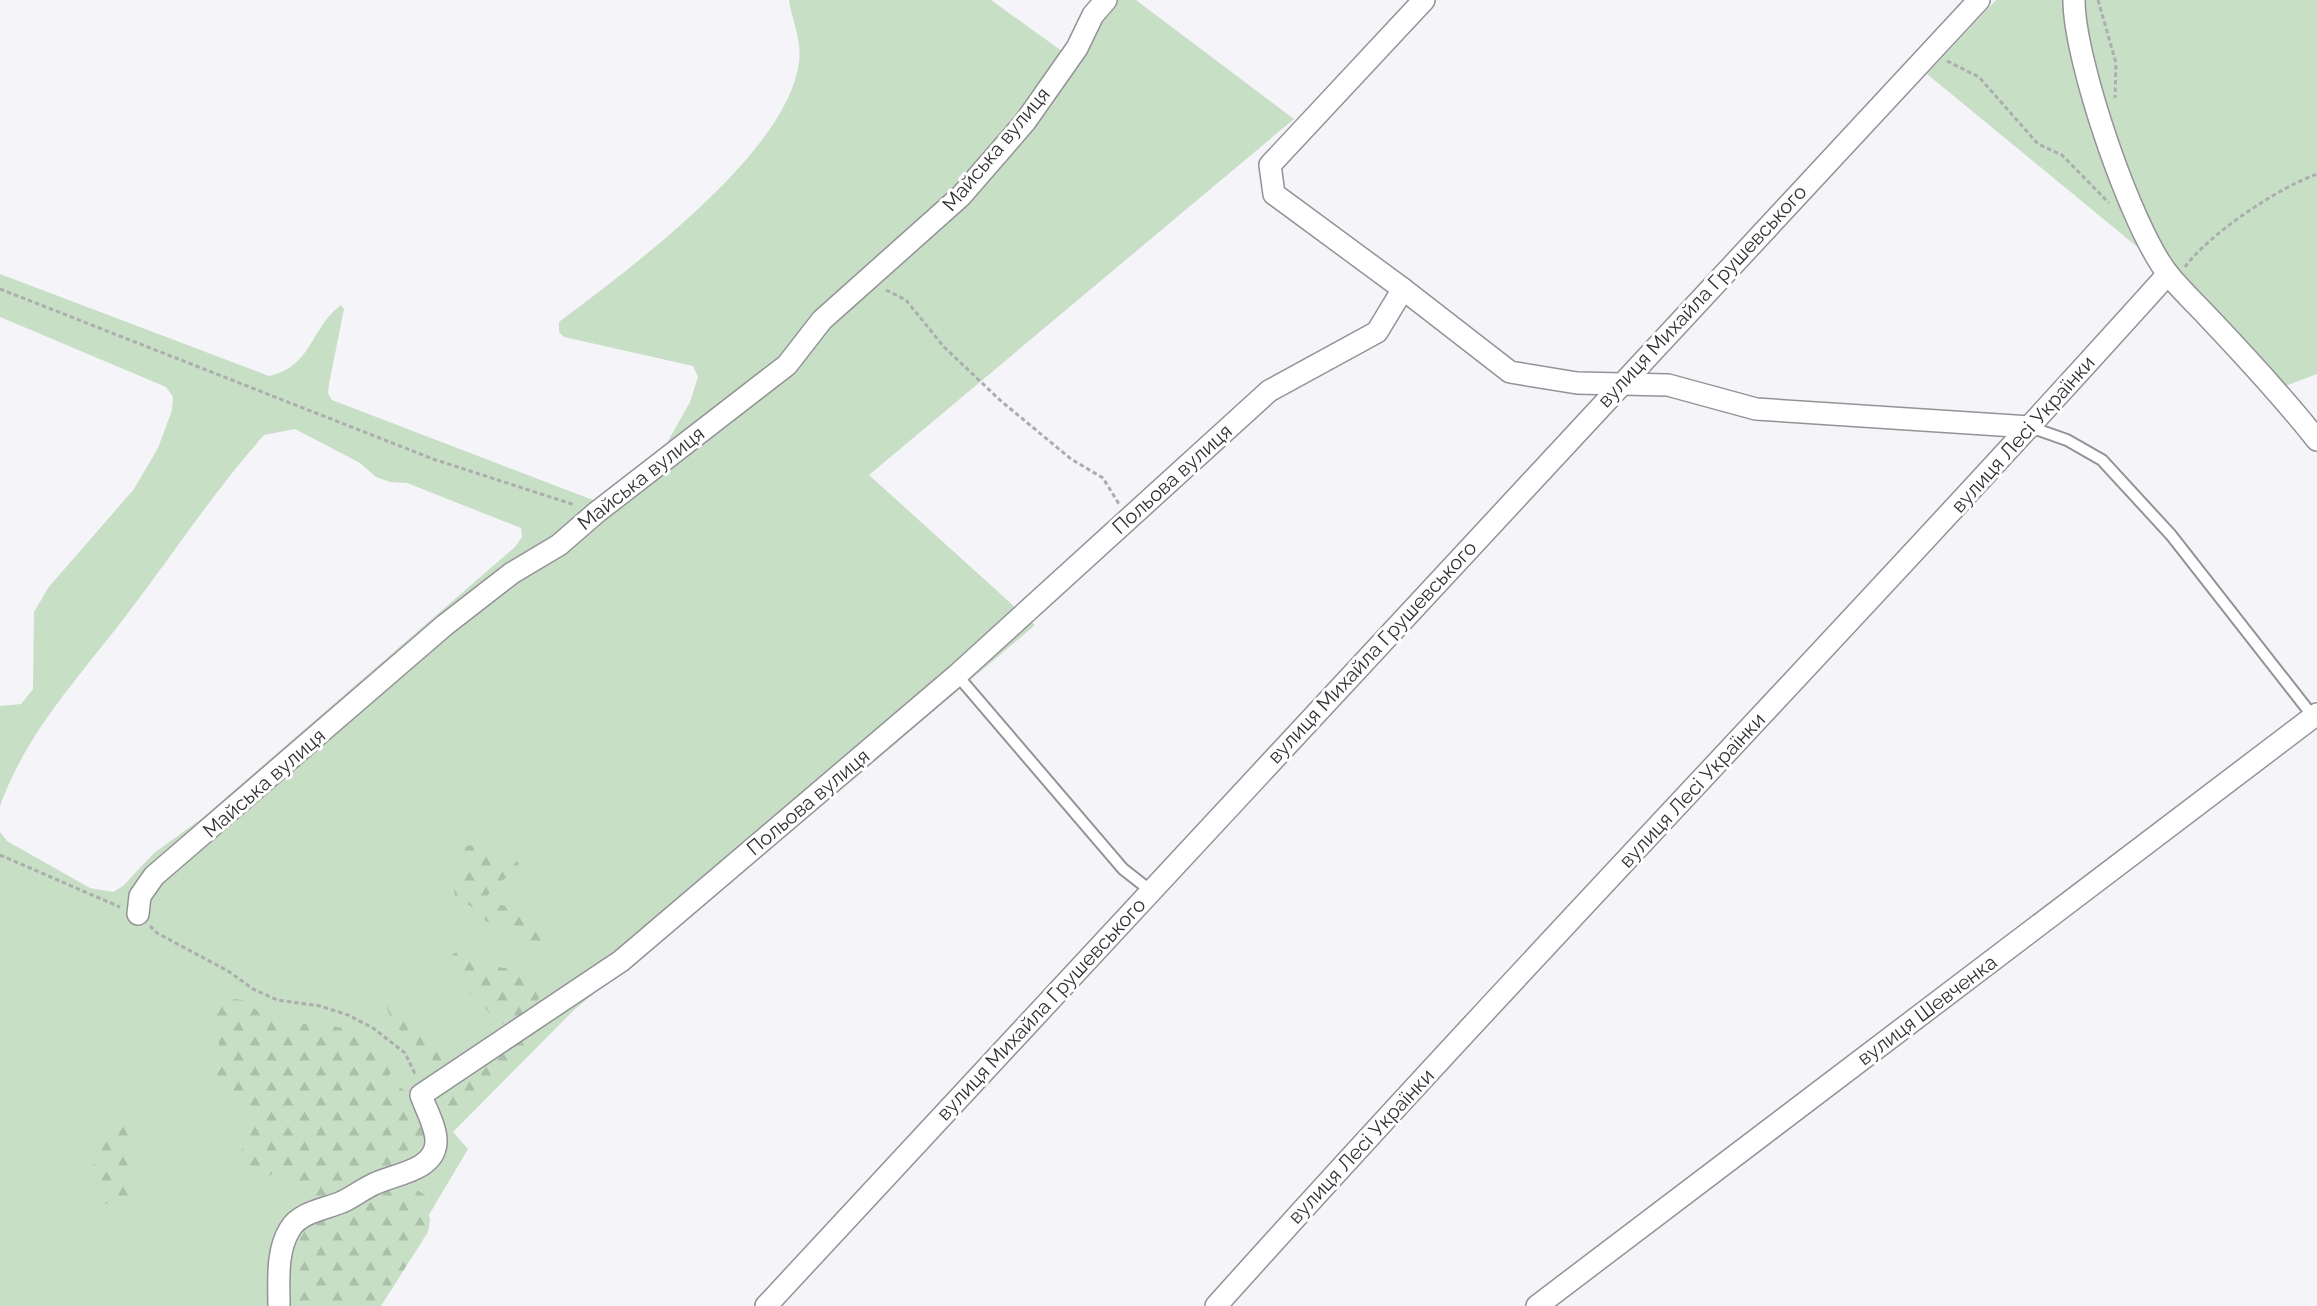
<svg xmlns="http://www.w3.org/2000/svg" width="2317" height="1306" font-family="Raleway,sans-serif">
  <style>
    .grass { fill: #c7dfc5 }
    .forest { fill: url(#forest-firs) }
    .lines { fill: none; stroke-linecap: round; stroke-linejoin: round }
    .lane-casing { stroke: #939397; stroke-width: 14 }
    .street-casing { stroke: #939397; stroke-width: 24 }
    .path { stroke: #adadb0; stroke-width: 3; stroke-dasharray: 4.5 3; stroke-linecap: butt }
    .lane { stroke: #fff; stroke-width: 10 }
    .street { stroke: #fff; stroke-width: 21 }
    .labels { text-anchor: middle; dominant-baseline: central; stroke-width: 6; stroke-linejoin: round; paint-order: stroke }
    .street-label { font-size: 20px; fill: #313133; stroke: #fff }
  </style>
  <defs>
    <pattern id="forest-firs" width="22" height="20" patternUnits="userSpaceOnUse" patternTransform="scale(1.5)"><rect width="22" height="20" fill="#c7dfc5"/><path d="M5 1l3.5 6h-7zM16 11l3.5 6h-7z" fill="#abc0aa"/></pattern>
  </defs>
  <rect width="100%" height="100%" fill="#f5f5f9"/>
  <g class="grass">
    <path d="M789,0H991L1066,54L1099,0H1136L1294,119L869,475L1035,625L853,780L574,1010L453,1132L468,1149L375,1306H0V832L7,841L90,888L113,892L123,886L154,853L201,819L515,547L522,537L521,528L407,483L390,482L376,477L360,463L295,429L264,435C216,489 175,551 131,609C84,672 27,730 0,806V706L21,704L33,689L34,612L48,588L134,489L158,448L172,410L173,397L166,387L0,317V274L269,376C313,366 310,328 341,305L344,309L329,384L328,393L332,400L593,500H603L659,457L690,402L698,377L693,366L564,337L559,332V322C629,269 788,153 799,62C802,39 792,22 789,0Z"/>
    <polygon points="1996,0 2317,0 2317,374 2283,387 2197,296 1927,74"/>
  </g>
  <g class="forest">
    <path d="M474,845L491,856L507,851L519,864C511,878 495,882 487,897L495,904L529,910C537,922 536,935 547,944L544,952L531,953L510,929L486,921L475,909L455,896L453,875C459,866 459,855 465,846Z"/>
    <path d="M465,950L502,968L514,967L535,973L543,988C538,1007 522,1015 507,1025C492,1020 489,1010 478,1001C466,990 426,956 465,950Z"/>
    <polygon points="381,989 387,989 399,1006 420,1018 431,1033 464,1061 443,1069 394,1025 387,1008 377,999 377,992"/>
    <path d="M226,998L243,1000L259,1012L284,1017L298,1024L322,1023L349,1030L394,1059L396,1064L386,1080L411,1094L430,1137L422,1156L396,1164L325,1201L300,1194C292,1184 294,1173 279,1170L264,1179L253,1176L240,1167L241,1152L245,1144L244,1123L249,1114V1106L243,1098L218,1086L216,1078L223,1053L210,1025L216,1003Z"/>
    <polygon points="523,1035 530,1041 530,1050 459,1121 440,1125 434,1098"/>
    <path d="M130,1119L135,1122L138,1133L124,1158L134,1176L135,1192C124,1206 118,1207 100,1202C82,1178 99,1125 130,1119Z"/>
    <polygon points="406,1183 425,1195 430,1220 428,1232 381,1306 293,1306 293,1242 305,1224 379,1187"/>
  </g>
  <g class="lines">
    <defs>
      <g id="lane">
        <polyline points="2030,427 2067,440 2102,460 2171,535 2315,719"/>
        <polyline points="957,675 1123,869 1151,891"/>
      </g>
      <g id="street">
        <polyline points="1424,0 1270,165 1274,194 1403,289 1510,372 1577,383 1668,385 1756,409 2030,427"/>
        <path d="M2074,0C2074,60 2131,227 2168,274C2180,289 2195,303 2208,317C2246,357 2283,397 2317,440"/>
        <polyline points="138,914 140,896 154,876 445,625 512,573 559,545 597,512 787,365 822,320 961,196 1025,122 1077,48 1093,15 1106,0"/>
        <path d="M279,1306C279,1282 276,1251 290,1229C300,1212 325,1209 342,1202C353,1197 363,1189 374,1184C394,1174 434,1171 436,1143C437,1128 426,1110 421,1095L621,961L957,675L1269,391L1377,332L1403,289"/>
        <polyline points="766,1306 1979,0"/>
        <path d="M1216,1306C1528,958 1855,622 2168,274"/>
        <polyline points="1537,1306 2317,714"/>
      </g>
    </defs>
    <use href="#lane" class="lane-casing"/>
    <use href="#street" class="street-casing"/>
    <g class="path">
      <polyline points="2098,0 2116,63 2115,98"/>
      <polyline points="1947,61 1979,77 2038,144 2062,155 2109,203"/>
      <path d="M2185,267C2210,233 2278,188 2317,174"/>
      <polyline points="0,289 433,459 575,505"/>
      <polyline points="886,290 906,300 944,347 1001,401 1071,459 1103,478 1119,504"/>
      <polyline points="0,855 120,907"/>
      <polyline points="150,926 157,933 228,971 253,989 277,1000 320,1006 348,1015 373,1028 405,1053 416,1076"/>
    </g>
    <use href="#lane" class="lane"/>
    <use href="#street" class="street"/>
  </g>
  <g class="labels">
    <g class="street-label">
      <text transform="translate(996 149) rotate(-50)">Майська вулиця</text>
      <text transform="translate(1702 296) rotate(-47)">вулиця Михайла Грушевського</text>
      <text transform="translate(2023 434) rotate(-48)">вулиця Лесі Українки</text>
      <text transform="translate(641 478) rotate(-38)">Майська вулиця</text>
      <text transform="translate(1172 479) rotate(-42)">Польова вулиця</text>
      <text transform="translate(1372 652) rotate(-47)">вулиця Михайла Грушевського</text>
      <text transform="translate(264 783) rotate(-41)">Майська вулиця</text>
      <text transform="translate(1692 790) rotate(-47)">вулиця Лесі Українки</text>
      <text transform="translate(808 802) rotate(-40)">Польова вулиця</text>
      <text transform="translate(1041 1009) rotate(-47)">вулиця Михайла Грушевського</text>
      <text transform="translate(1927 1010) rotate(-37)">вулиця Шевченка</text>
      <text transform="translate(1361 1146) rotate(-47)">вулиця Лесі Українки</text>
    </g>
  </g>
</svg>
